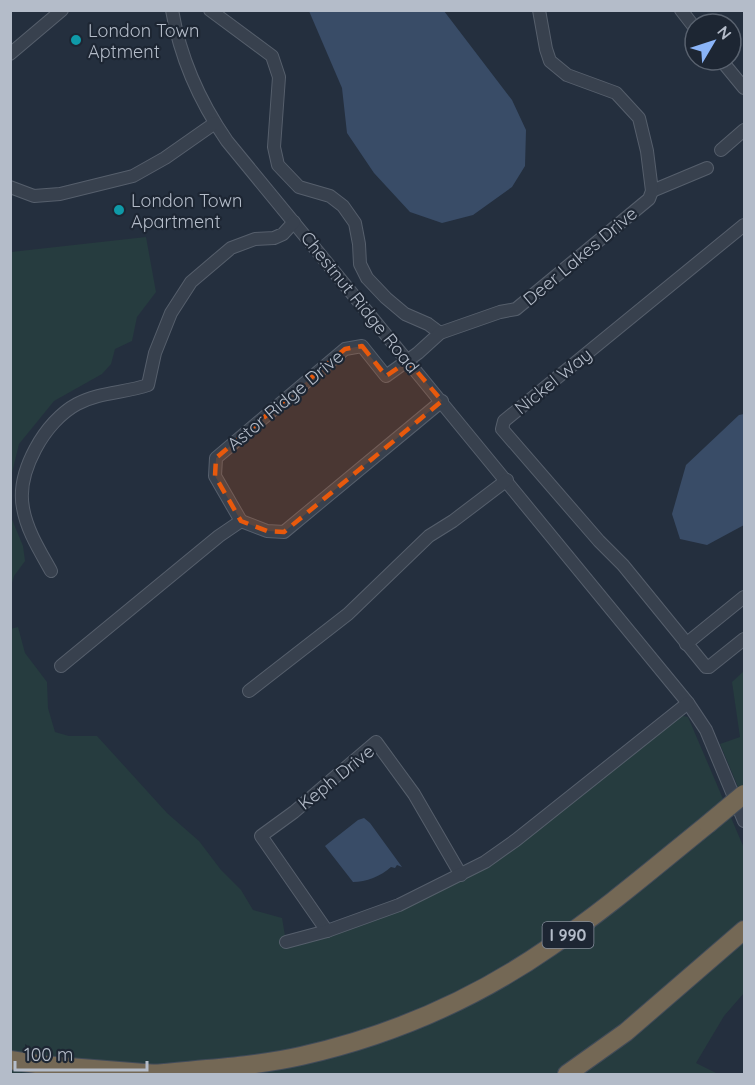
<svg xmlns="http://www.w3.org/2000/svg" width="755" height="1085" font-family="Quicksand,sans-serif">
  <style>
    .green { fill: #263c3f }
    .water { fill: #394c67 }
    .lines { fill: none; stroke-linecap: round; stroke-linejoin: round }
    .minor-casing { stroke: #565f6c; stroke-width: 14 }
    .highway-casing { stroke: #434c59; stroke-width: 20 }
    .minor { stroke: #38414e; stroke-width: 12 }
    .highway { stroke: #746855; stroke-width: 18 }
    .highway-bridge-casing { stroke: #434c59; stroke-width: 20; stroke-linecap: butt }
    .highway-bridge { stroke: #746855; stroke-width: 18 }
    .marked { fill: #e8590c; fill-opacity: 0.2; stroke: #e8590c; stroke-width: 4.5; stroke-dasharray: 12 8; stroke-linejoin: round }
    .culture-dot { fill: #0f9aa8; stroke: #1d2633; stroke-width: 2 }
    .labels { text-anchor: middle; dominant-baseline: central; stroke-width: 4.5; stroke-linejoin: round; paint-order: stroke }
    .shield { fill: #1d2633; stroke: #878f9c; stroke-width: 1.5 }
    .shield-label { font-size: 16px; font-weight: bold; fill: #b4bcc9 }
    .poi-label { font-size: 18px; fill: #b4bcc9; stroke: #1d2633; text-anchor: start }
    .street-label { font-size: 18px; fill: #b4bcc9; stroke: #1d2633 }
  </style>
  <rect width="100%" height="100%" fill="#242f3e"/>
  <g class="green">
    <polygon points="146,237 156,292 137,317 132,341 115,349 111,364 102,374 54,401 19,444 11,477 11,252"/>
    <polygon points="11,517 23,546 25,561 14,576 11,586"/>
    <polygon points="18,627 25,653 47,682 48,708 55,732 69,736 97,736 167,813 199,841 221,870 241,890 253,910 282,918 286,942 461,875 673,714 688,717 744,848 744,993 724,1016 696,1063 718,1074 11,1074 10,629"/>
    <polygon points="744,671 744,801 720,744 740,737 732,682"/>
  </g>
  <g class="water">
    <polygon points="309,11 444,11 512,100 526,130 525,166 512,187 473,215 442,223 410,212 374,173 347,133 342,88"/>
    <polygon points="744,414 744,525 707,545 680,539 672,514 686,465 739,415"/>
    <path d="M364,818L370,823L402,867L397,865L395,868L391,867C381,876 366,882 353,882L325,846L358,820Z"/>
  </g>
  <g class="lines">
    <defs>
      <g id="minor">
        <path d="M172,10C180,57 200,102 227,141L688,703L706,730L744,821"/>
        <polyline points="210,10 272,56 279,77 274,147 278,165 299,187 330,196 343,206 355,223 359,244 360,264 367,278 386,298 405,314 428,324 440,333"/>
        <polyline points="681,10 695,28"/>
        <polyline points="10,54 62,10"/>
        <polyline points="721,60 744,88"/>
        <polyline points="721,150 744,130"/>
        <polyline points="10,187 34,196 60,194 133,176 165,158 215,123"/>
        <polyline points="652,191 707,168"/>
        <polyline points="744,225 504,421 502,429 599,541 623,565 706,667 709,667 744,639"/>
        <polyline points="241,521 215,476 216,458 345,349 362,346 386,376 418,353 440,333 500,312 516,309 649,199 652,191 647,151 639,118 616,93 567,75 550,61 546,49 539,10"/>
        <path d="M51,571C40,551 27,531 23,508C16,472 45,421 77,404C99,392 125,393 148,385L155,353L171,313L191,282L231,248L255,239L274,238L283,234L294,222"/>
        <polyline points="686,644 744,597"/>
        <polyline points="61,666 219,536 241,521 267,531 284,532 442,401"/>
        <polyline points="249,691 348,614 429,536 453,521 507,480"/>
        <polyline points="327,931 261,836 294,812 376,742 414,794 461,875"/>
        <polyline points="286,942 327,931 399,905 485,862 516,840 688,703"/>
      </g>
      <g id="highway">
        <polyline points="10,1060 43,1065 157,1074"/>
        <path d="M152,1074C202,1069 252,1067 301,1056C390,1036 475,999 550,947C605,910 656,866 708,824"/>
        <polyline points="567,1074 626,1032 744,930"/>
      </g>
    </defs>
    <use href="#minor" class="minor-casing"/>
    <use href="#highway" class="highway-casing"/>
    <use href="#minor" class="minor"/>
    <use href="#highway" class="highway"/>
    <defs>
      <polyline id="highway-bridge" points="708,824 744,794"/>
    </defs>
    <use href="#highway-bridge" class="highway-bridge-casing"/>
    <use href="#highway-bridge" class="highway-bridge"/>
  </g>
  <path class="marked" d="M362,346L386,376L408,361L442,401L284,532L267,531L241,521L215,476L216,458L345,349Z"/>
  <g class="culture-dot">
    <circle cx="76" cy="40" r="6"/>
    <circle cx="119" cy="210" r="6"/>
  </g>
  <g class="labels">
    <rect class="shield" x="542.5" y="922" width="51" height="26" rx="4.5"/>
    <g class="shield-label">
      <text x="568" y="935">I 990</text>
    </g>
    <g class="poi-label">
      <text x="88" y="30">London Town<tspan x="88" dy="21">Aptment</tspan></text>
      <text x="131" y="200">London Town<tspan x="131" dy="21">Apartment</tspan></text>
    </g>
    <g class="street-label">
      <text transform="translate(580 256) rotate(-40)">Deer Lakes Drive</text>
      <text transform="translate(360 302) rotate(51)">Chestnut Ridge Road</text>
      <text transform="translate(553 381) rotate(-39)">Nickel Way</text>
      <text transform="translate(285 400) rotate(-40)">Astor Ridge Drive</text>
      <text transform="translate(336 777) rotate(-39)">Keph Drive</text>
    </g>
  </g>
  <rect width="755" height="1085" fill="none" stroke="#b4bcc9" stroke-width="24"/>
  <g transform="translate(713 42) rotate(51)"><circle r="28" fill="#1d2633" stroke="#59626f" stroke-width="1.5"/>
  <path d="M0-4.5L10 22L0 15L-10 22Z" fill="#8ab4f8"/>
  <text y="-9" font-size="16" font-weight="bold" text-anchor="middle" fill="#b4bcc9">N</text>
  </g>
  <path d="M15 1061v9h132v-9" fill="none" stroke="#b4bcc9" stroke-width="3"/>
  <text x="24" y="1061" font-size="18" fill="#b4bcc9" stroke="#1d2633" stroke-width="4.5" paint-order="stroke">100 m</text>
</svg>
